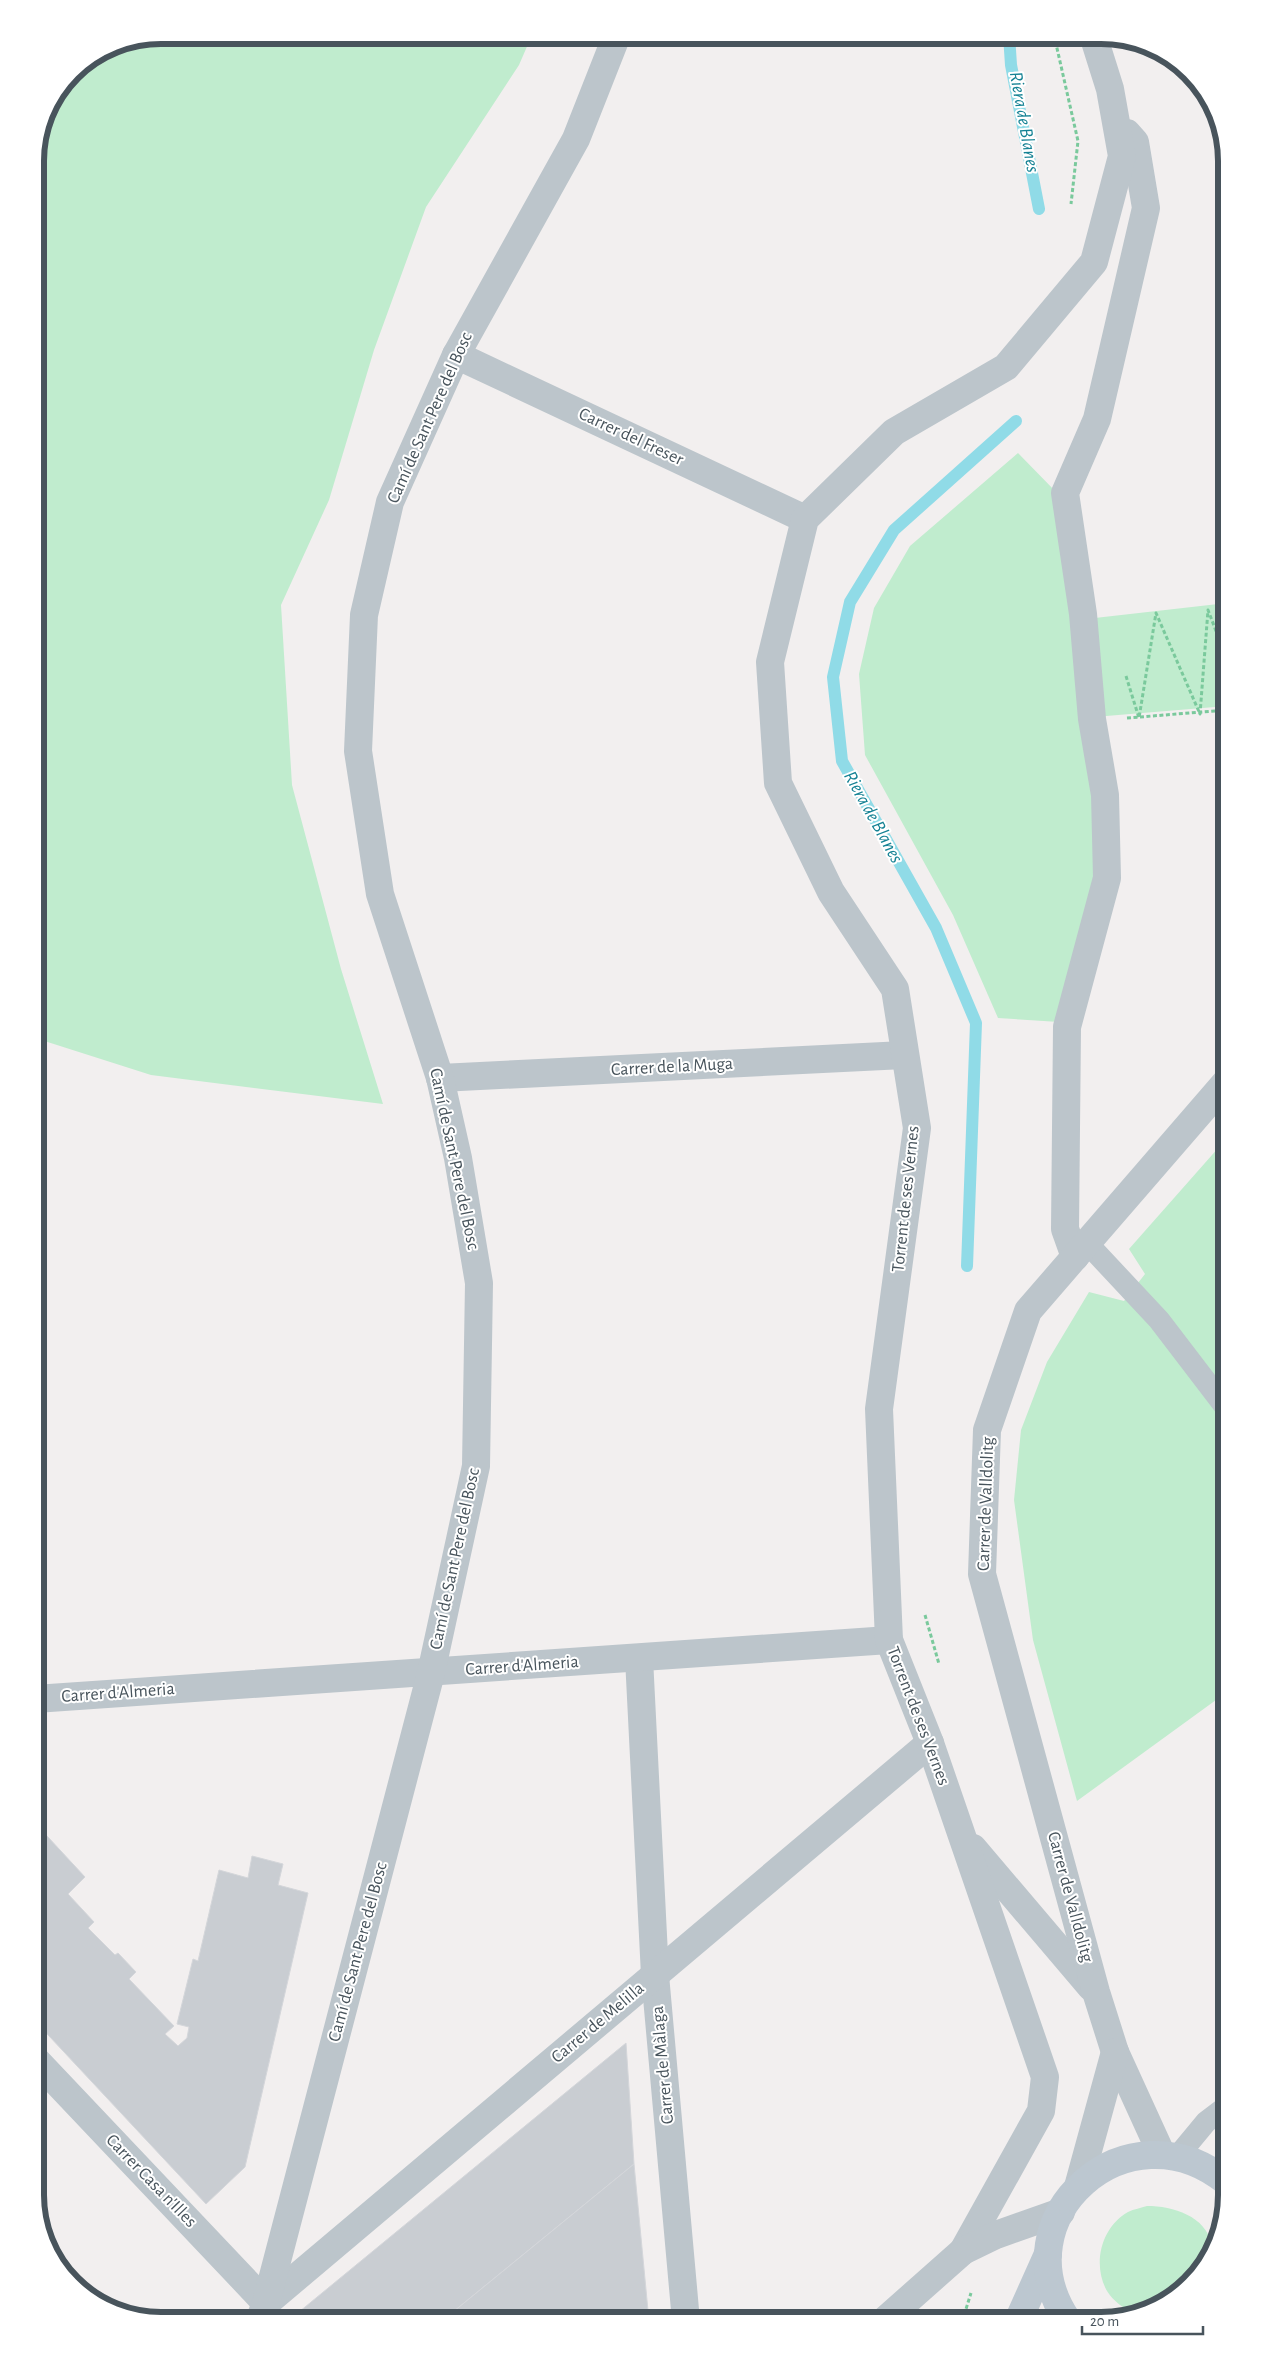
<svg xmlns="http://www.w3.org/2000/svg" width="1262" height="2356" font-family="'Alegreya Sans',sans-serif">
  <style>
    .green { fill: #c0ecce }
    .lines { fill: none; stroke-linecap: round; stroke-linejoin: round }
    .stream { stroke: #90dbe7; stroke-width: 12 }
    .building { fill: #c9cdd2; stroke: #d4d6da }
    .path { stroke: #7ac99c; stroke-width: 3; stroke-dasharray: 4 2.5; stroke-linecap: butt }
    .lane { stroke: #bcc5cb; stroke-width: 22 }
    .street { stroke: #bcc5cb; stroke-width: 28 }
    .secondary { stroke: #bcc7d0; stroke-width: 28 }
    .labels { text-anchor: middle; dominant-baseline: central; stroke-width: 4; stroke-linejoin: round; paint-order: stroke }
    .street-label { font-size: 18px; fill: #48545c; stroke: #fff }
    .water-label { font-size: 19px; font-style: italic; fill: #158294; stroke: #fff }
    .rim { fill: none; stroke: #48545c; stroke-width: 6 }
  </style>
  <rect width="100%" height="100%" fill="#f2efef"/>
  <g class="green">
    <polygon points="161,35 532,35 519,65 426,207 374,350 329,500 281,605 292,785 341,969 383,1104 151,1075 35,1038 35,153 45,113 72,72 113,45"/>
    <polygon points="1018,453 1058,494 1102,878 1059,1022 998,1018 953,915 865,755 859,674 874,608 910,546"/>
    <polygon points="1227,603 1227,706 1094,717 1086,619"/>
    <polygon points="1227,1138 1227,1692 1077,1801 1033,1640 1014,1500 1021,1430 1047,1362 1089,1292 1124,1301 1145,1274 1129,1249"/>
    <path d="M1147,2206C1173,2206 1206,2216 1212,2245L1206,2265L1149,2311L1134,2314C1124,2308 1114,2302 1107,2291C1092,2265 1101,2227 1128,2212C1134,2209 1141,2208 1147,2206Z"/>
  </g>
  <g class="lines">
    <g class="stream">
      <polyline points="1009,35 1011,65 1039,209"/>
      <polyline points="967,1266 976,1023 936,928 842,761 833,677 850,602 894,530 1016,421"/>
    </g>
  </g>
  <g class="building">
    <polygon points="35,1823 85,1877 68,1894 94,1922 88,1928 115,1955 118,1953 136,1972 129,1979 174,2026 165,2034 178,2046 187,2038 189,2027 177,2024 193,1959 198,1961 219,1870 248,1878 252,1856 283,1864 278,1885 308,1893 245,2167 206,2204 35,2021"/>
    <polygon points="626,2043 634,2164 442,2321 288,2321"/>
    <polygon points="634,2164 649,2321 442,2321"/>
  </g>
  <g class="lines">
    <g class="path">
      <polyline points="1054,35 1078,141 1071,204"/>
      <polyline points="1126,676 1139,718 1156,613 1200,714 1208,610 1227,660"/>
      <polyline points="1127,718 1227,710"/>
      <polyline points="925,1615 939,1664"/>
      <polyline points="951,2321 966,2309 971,2293"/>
    </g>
    <g class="lane">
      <polyline points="1087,1243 1159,1320 1227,1409"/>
      <polyline points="1177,2157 1206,2122 1227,2106"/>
    </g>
    <g class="street">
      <polyline points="456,355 805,519"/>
      <polyline points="440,1078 904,1055"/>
      <polyline points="1075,1257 1065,1229 1067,1027 1107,878 1105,795 1092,719 1083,614 1065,493 1097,419 1146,208 1135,142 1127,133"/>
      <polyline points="639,1658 655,1975 686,2321"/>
      <polyline points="35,1699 889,1640"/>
      <polyline points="973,1848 1091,1987"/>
      <polyline points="35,2059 266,2303 930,1743"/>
      <polyline points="1162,2155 1115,2052 1096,1992 982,1574 987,1430 1028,1311 1227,1081"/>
      <polyline points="1078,2187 1115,2052"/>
      <polyline points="963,2251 1041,2111 1045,2077 930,1743 889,1640 879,1409 917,1128 895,989 831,892 778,783 770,662 805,519 894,432 1006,367 1094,262 1122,156 1110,89 1093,35"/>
      <polyline points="259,2321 266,2303 431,1673 476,1466 479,1283 458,1158 440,1078 380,894 358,751 364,615 390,502 456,355 576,139 617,35"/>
      <polyline points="884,2321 963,2251 996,2235 1061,2212"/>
    </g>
    <g class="secondary">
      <polyline points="1018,2321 1048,2254"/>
      <path d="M1068,2321C997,2218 1128,2101 1227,2182"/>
    </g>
  </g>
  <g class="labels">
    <g class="street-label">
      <text transform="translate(430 418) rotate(-66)">Camí de Sant Pere del Bosc</text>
      <text transform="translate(631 437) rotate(25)">Carrer del Freser</text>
      <text transform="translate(672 1067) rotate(-3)">Carrer de la Muga</text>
      <text transform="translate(454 1159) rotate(78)">Camí de Sant Pere del Bosc</text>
      <text transform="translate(906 1199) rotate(-84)">Torrent de ses Vernes</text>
      <text transform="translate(986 1504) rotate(-88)">Carrer de Valldolitg</text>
      <text transform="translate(455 1559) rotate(-78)">Camí de Sant Pere del Bosc</text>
      <text transform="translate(522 1666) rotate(-4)">Carrer d'Almeria</text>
      <text transform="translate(118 1693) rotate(-4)">Carrer d'Almeria</text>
      <text transform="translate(918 1716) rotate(69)">Torrent de ses Vernes</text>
      <text transform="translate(1070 1897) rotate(75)">Carrer de Valldolitg</text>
      <text transform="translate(358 1952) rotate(-75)">Camí de Sant Pere del Bosc</text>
      <text transform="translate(598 2023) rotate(-40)">Carrer de Melilla</text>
      <text transform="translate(663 2065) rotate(-95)">Carrer de Màlaga</text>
      <text transform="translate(151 2181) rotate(46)">Carrer Casa n'Illes</text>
    </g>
    <g class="water-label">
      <text transform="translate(1024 122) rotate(80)">Riera de Blanes</text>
      <text transform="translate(873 817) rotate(61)">Riera de Blanes</text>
    </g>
  </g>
  <path d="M0 0H1262V2356H0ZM161 44H1101A117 117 0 0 1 1218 161V2195A117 117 0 0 1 1101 2312H161A117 117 0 0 1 44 2195V161A117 117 0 0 1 161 44Z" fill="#fff" fill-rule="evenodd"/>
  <path class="rim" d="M161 44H1101A117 117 0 0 1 1218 161V2195A117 117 0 0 1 1101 2312H161A117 117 0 0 1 44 2195V161A117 117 0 0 1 161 44Z"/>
  <path d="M1082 2326v8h121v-8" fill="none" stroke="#48545c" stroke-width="2.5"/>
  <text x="1090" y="2326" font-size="15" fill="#48545c" stroke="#ffffff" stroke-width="4" paint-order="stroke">20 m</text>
</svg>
